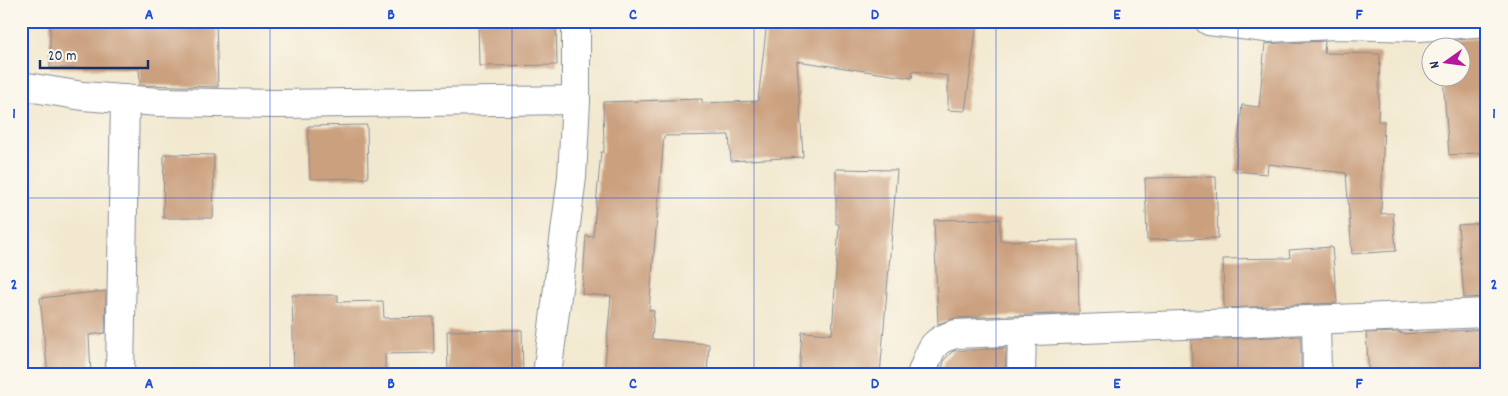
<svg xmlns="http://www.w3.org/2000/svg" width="1508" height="396" font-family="Dekko,sans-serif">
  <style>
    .building { fill: #cba07f }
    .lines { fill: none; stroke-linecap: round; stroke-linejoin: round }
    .minor-casing { stroke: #868c96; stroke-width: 30 }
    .tertiary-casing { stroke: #868c96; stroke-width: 30 }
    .minor { stroke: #fff; stroke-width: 28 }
    .tertiary { stroke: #fff; stroke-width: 28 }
    .grid { fill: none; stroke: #1d4ed8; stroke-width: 1; stroke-opacity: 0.55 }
    .neatline { fill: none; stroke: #1d4ed8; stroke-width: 2 }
    .grid-label { font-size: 16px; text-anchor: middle; font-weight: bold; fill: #1d4ed8 }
  </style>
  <rect width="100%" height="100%" fill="#fbf7ec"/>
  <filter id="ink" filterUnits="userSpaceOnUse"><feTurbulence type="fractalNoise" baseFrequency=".02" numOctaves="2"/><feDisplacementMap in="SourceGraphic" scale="10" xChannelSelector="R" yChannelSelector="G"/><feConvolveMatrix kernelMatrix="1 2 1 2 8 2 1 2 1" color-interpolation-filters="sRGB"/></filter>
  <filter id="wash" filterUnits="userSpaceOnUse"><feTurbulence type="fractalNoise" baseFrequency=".0096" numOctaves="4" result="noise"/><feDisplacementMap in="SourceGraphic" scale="20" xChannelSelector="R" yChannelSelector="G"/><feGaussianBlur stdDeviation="1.12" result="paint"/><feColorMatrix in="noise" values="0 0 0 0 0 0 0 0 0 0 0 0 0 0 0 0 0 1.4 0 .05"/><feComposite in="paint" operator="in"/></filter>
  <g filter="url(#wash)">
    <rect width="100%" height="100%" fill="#f2e8cf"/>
    <g id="blocks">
      <g class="building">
        <polygon points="50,21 216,21 218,87 140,85 139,69 50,68"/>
        <polygon points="478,21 556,21 557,65 479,66"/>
        <polygon points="767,21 961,21 977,24 965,111 948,110 948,76 913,71 912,78 797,61 803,157 731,161 729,135 664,136 649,310 654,311 652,339 709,344 707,375 604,375 611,296 582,294 586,236 593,237 601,152 604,152 603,102 702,99 702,103 758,101"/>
        <polygon points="1487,38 1487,66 1481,66 1487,152 1449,155 1443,78 1460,78 1460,48 1442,48 1441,41"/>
        <polygon points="1325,41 1324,53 1380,54 1378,121 1384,121 1381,214 1393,213 1396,251 1352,254 1346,173 1268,164 1267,174 1235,171 1242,105 1259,107 1265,44"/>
        <polygon points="367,125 368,178 310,179 308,126"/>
        <polygon points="164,154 214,155 213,218 163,218"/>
        <polygon points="836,169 897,170 880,375 799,375 802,332 832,334 839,224 836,224"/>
        <polygon points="1216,177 1218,238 1147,240 1145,178"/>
        <polygon points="1000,219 1000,241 1078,240 1079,313 955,318 938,324 934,220"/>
        <polygon points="1487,223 1487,297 1464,298 1458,225"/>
        <polygon points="1332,247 1337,303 1224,308 1223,259 1290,258 1289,250"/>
        <polygon points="106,291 105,333 89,335 91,375 48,375 40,298"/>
        <polygon points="292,295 338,295 338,302 383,301 384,318 433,317 434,353 385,354 385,375 294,375"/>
        <polygon points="1487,329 1487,375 1369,375 1366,333 1401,332 1401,334"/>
        <polygon points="522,330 523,375 448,375 447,331"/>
        <polygon points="1301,336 1301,375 1193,375 1191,340"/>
        <polygon points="1006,348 1005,375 941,375 944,360 953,351"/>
      </g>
    </g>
  </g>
  <g filter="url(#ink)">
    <use href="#blocks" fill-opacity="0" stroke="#868c96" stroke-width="1"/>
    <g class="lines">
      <defs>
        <g id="minor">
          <polyline points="1209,21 1266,28 1336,25 1420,27 1487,22"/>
          <polyline points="21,86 83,96 159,102 276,104 576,100"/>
          <polyline points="1316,320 1317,375"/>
          <polyline points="120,375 125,99"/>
          <path d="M921,375C931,351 929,341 956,334L1487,313"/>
          <polyline points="1021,375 1022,332"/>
        </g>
        <polyline id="tertiary" points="547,375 572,177 576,100 576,21"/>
      </defs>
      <use href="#minor" class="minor-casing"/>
      <use href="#tertiary" class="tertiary-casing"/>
      <use href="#minor" class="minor"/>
      <use href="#tertiary" class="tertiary"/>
    </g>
  </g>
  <path class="grid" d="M270,21V375M512,21V375M754,21V375M996,21V375M1238,21V375M21,198H1487"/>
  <rect width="1508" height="396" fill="none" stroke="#fbf7ec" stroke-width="55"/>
  <g transform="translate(1446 62) rotate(256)"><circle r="24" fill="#fbf7ec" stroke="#a1a7b3"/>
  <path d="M0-4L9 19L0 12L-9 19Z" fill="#b5179e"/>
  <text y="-8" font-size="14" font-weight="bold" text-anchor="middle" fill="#1b2f5e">N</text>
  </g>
  <path d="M40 60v8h108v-8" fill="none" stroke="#1b2f5e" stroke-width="2.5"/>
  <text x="48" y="60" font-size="15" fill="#1b2f5e" stroke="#fbf7ec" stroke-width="4" paint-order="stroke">20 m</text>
  <rect x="28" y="28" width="1452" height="340" class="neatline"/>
  <g class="grid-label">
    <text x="149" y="19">A</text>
    <text x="391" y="19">B</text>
    <text x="633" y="19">C</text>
    <text x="875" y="19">D</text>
    <text x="1117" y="19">E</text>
    <text x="1359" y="19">F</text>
    <text x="14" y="118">1</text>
    <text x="1494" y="118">1</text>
    <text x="14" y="289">2</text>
    <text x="1494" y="289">2</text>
    <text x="149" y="388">A</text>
    <text x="391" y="388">B</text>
    <text x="633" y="388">C</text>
    <text x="875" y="388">D</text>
    <text x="1117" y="388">E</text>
    <text x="1359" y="388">F</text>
  </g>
</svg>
